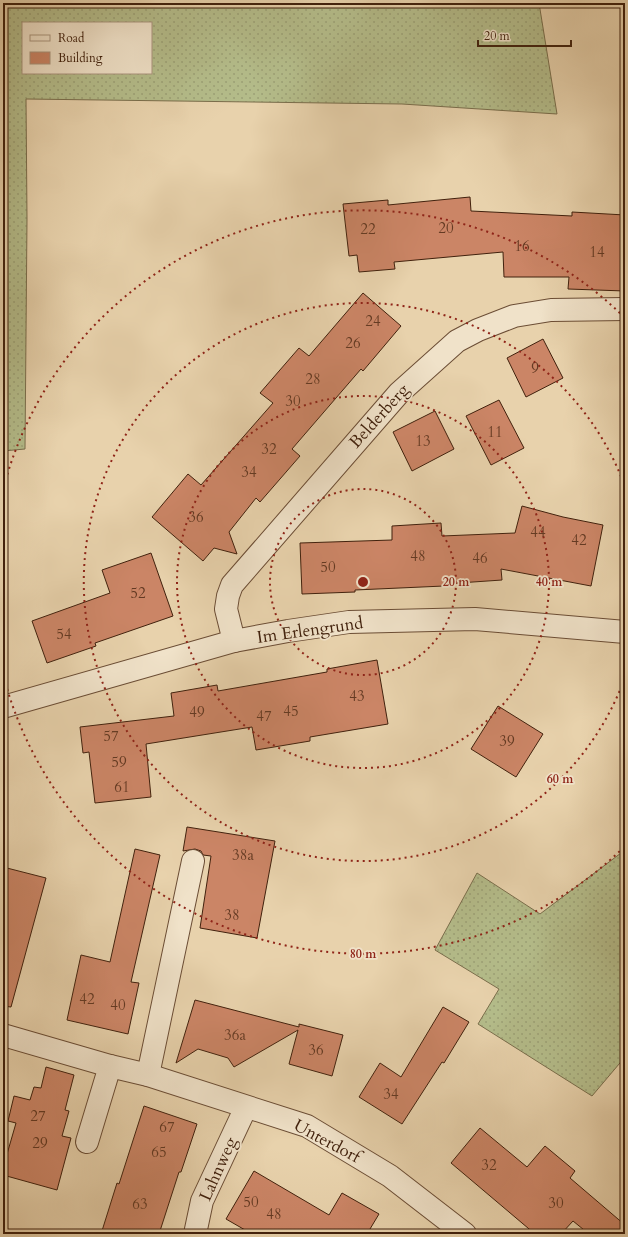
<svg xmlns="http://www.w3.org/2000/svg" width="628" height="1237" font-family="Cardo,serif">
  <style>
    .grass { fill: url(#grass-dots); stroke: #7a6e4c; fill-rule: evenodd }
    .building { fill: #cb8566; stroke: #41210d }
    .lines { fill: none; stroke-linecap: round; stroke-linejoin: round }
    .minor-casing { stroke: #6b4d35; stroke-width: 24 }
    .minor { stroke: #f0e2c9; stroke-width: 22 }
    .ring { fill: none; stroke: #8f2418; stroke-width: 2; stroke-dasharray: 2 4 }
    .labels { text-anchor: middle; dominant-baseline: central; stroke-width: 3.5; stroke-linejoin: round; paint-order: stroke }
    .number-label { font-size: 15px; fill: #643a23 }
    .street-label { font-size: 17px; fill: #41210d; stroke: #f0e2c9 }
    .centre { fill: #8f2418; stroke: #f0e2c9; stroke-width: 2 }
    .ring-label { font-size: 12px; text-anchor: middle; font-weight: bold; fill: #8f2418; stroke: #f0e2c9; stroke-width: 3.5; stroke-linejoin: round; paint-order: stroke }
  </style>
  <defs>
    <pattern id="grass-dots" width="8" height="8" patternUnits="userSpaceOnUse"><rect width="8" height="8" fill="#b4bc8a"/><path d="M2 2h.1M6 6h.1" fill="none" stroke="#9ca176" stroke-width="1.8" stroke-linecap="round"/></pattern>
  </defs>
  <rect width="100%" height="100%" fill="#e8d2ac"/>
  <filter id="stains"><feTurbulence type="fractalNoise" baseFrequency=".005" numOctaves="4"/><feColorMatrix values="0 0 0 0 .2 0 0 0 0 .09 0 0 0 0 .02 0 0 0 .5 -.17"/></filter>
  <radialGradient id="worn" r=".72"><stop offset=".6" stop-color="#630" stop-opacity="0"/><stop offset="1" stop-color="#630" stop-opacity=".3"/></radialGradient>
  <g class="grass">
    <path d="M3,3H539L557,114L402,104L26,99L27,219L25,449L3,451ZM23,23H151V73H23Z"/>
    <polygon points="625,850 625,1057 592,1096 478,1024 499,989 435,950 477,873 540,914"/>
  </g>
  <g class="building">
    <polygon points="470,197 471,211 572,216 572,212 625,215 625,291 568,289 569,277 504,277 503,252 394,262 395,269 359,272 357,255 349,256 343,204 388,200 388,205"/>
    <polygon points="363,293 401,326 363,371 361,369 292,449 300,456 260,502 256,498 229,532 237,554 214,548 203,561 152,517 188,474 201,485 273,403 260,393 299,348 309,356"/>
    <polygon points="543,339 563,378 526,397 507,358"/>
    <polygon points="499,400 524,448 491,465 466,416"/>
    <polygon points="435,411 454,449 412,471 393,432"/>
    <polygon points="522,506 563,517 603,525 591,586 501,569 502,580 444,584 444,586 355,590 355,592 302,594 300,543 392,540 392,526 441,523 442,536 515,533"/>
    <polygon points="151,553 173,616 95,643 96,646 47,663 32,621 110,593 102,570"/>
    <polygon points="377,660 388,724 310,737 310,741 256,750 252,727 146,744 151,797 95,803 89,752 83,753 80,727 174,716 171,693 217,685 218,691 327,672 327,669"/>
    <polygon points="498,706 543,734 516,777 471,749"/>
    <polygon points="187,827 275,841 257,938 200,928 211,856 203,855 201,851 195,849 183,851"/>
    <polygon points="135,849 160,855 131,982 139,983 128,1034 67,1020 81,955 110,962"/>
    <polygon points="3,867 46,878 11,1007 3,1006"/>
    <polygon points="195,1000 299,1027 299,1024 343,1035 332,1076 289,1064 298,1030 234,1067 228,1058 198,1049 176,1063"/>
    <polygon points="443,1007 469,1022 444,1063 442,1062 402,1124 359,1097 380,1063 401,1077"/>
    <polygon points="46,1067 74,1075 65,1110 69,1111 62,1136 71,1138 57,1190 3,1175 3,1168 16,1123 8,1121 14,1096 30,1100 34,1087 41,1088"/>
    <polygon points="144,1106 197,1124 181,1172 179,1172 159,1234 101,1234 117,1183 119,1184"/>
    <polygon points="480,1128 527,1167 545,1146 575,1171 570,1178 625,1225 625,1234 589,1234 573,1221 561,1234 535,1234 451,1163"/>
    <polygon points="254,1171 329,1215 342,1193 379,1214 367,1234 252,1234 226,1219"/>
  </g>
  <g class="lines">
    <defs>
      <g id="minor">
        <polyline points="234,641 226,609 228,596 232,585 399,393 457,341 478,330 514,316 551,310 625,309"/>
        <polyline points="3,707 234,641 288,631 349,622 475,619 625,632"/>
        <polyline points="3,1035 110,1066 148,1075 307,1126 390,1176 465,1234"/>
        <polyline points="148,1075 193,861"/>
        <polyline points="87,1142 110,1066"/>
        <polyline points="195,1234 202,1201 246,1107"/>
      </g>
    </defs>
    <use href="#minor" class="minor-casing"/>
    <use href="#minor" class="minor"/>
  </g>
  <g class="ring">
    <circle cx="363" cy="582" r="93"/>
    <circle cx="363" cy="582" r="186"/>
    <path d="M624 680A279 279 0 1 1 624 484"/>
    <path d="M624 847A372 372 0 0 1 4 678M4 486A372 372 0 0 1 624 317"/>
  </g>
  <g class="labels">
    <g class="number-label">
      <text x="446" y="228">20</text>
      <text x="368" y="229">22</text>
      <text x="522" y="246">16</text>
      <text x="597" y="252">14</text>
      <text x="373" y="321">24</text>
      <text x="353" y="343">26</text>
      <text x="535" y="368">9</text>
      <text x="313" y="379">28</text>
      <text x="293" y="401">30</text>
      <text x="495" y="432">11</text>
      <text x="423" y="441">13</text>
      <text x="269" y="449">32</text>
      <text x="249" y="472">34</text>
      <text x="196" y="517">36</text>
      <text x="538" y="532">44</text>
      <text x="579" y="540">42</text>
      <text x="418" y="556">48</text>
      <text x="480" y="558">46</text>
      <text x="328" y="567">50</text>
      <text x="138" y="593">52</text>
      <text x="64" y="634">54</text>
      <text x="357" y="696">43</text>
      <text x="291" y="711">45</text>
      <text x="197" y="712">49</text>
      <text x="264" y="716">47</text>
      <text x="111" y="736">57</text>
      <text x="507" y="741">39</text>
      <text x="119" y="762">59</text>
      <text x="122" y="787">61</text>
      <text x="243" y="855">38a</text>
      <text x="232" y="915">38</text>
      <text x="87" y="999">42</text>
      <text x="118" y="1005">40</text>
      <text x="235" y="1035">36a</text>
      <text x="316" y="1050">36</text>
      <text x="391" y="1094">34</text>
      <text x="38" y="1116">27</text>
      <text x="167" y="1127">67</text>
      <text x="40" y="1143">29</text>
      <text x="159" y="1152">65</text>
      <text x="489" y="1165">32</text>
      <text x="251" y="1202">50</text>
      <text x="556" y="1203">30</text>
      <text x="140" y="1204">63</text>
      <text x="274" y="1214">48</text>
    </g>
    <g class="street-label">
      <text transform="translate(379 416) rotate(-48)">Belderberg</text>
      <text transform="translate(310 630) rotate(-8)">Im Erlengrund</text>
      <text transform="translate(327 1141) rotate(28)">Unterdorf</text>
      <text transform="translate(218 1169) rotate(-66)">Lahnweg</text>
    </g>
  </g>
  <circle cx="363" cy="582" r="6" class="centre"/>
  <g class="ring-label">
    <text x="456" y="586">20 m</text>
    <text x="549" y="586">40 m</text>
    <text x="560" y="783">60 m</text>
    <text x="363" y="958">80 m</text>
  </g>
  <rect width="628" height="1237" fill="none" stroke="#e8d2ac" stroke-width="16"/>
  <rect x="4" y="4" width="620" height="1229" fill="none" stroke="#41210d" stroke-width="2"/>
  <rect x="8" y="8" width="612" height="1221" fill="none" stroke="#41210d"/>
  <rect x="22" y="22" width="130" height="52" fill="#f0e2c9" stroke="#aa957e"/>
  <rect x="30" y="35" width="20" height="6" fill="#f0e2c9" stroke="#aa957e"/>
  <text x="58" y="42" font-size="12" fill="#41210d">Road</text>
  <rect x="30" y="52" width="20" height="12" fill="#cb8566" stroke="#aa957e"/>
  <text x="58" y="62" font-size="12" fill="#41210d">Building</text>
  <path d="M478 40v6h93v-6" fill="none" stroke="#41210d" stroke-width="2"/>
  <text x="484" y="40" font-size="12" fill="#41210d" stroke="#f0e2c9" stroke-width="3" paint-order="stroke">20 m</text>
  <rect width="100%" height="100%" filter="url(#stains)"/>
  <rect width="100%" height="100%" fill="url(#worn)"/>
</svg>
